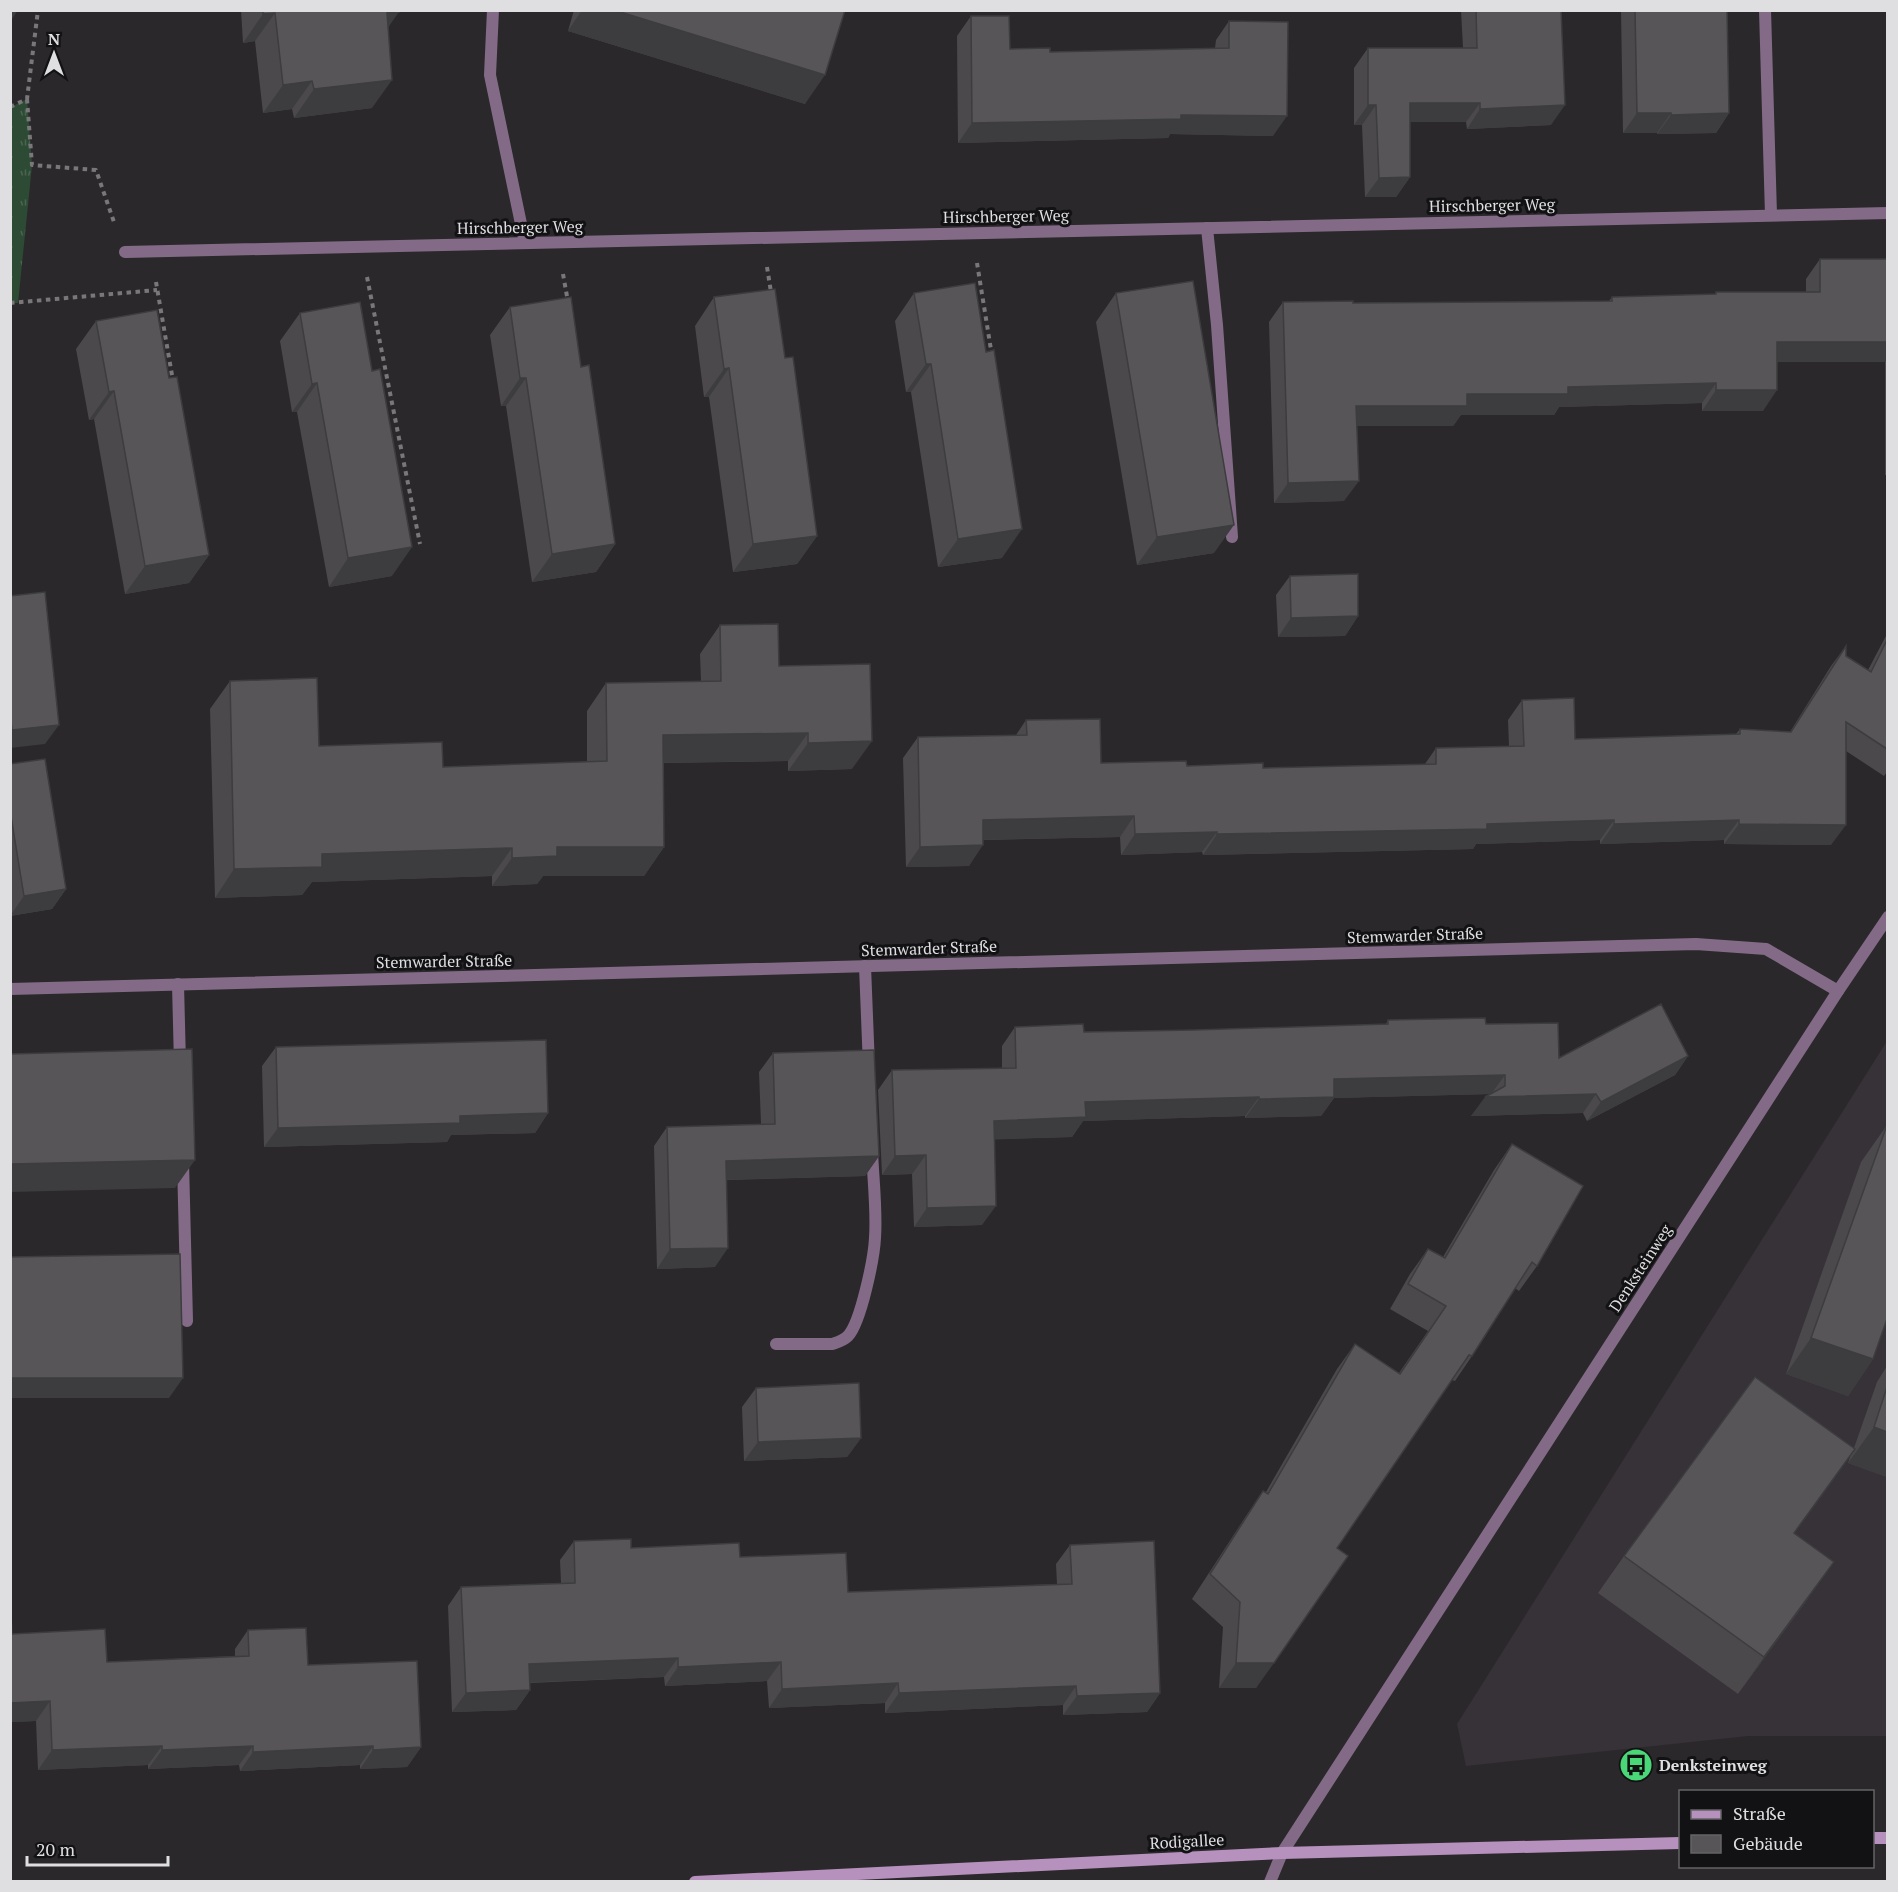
<svg xmlns="http://www.w3.org/2000/svg" width="1898" height="1892" font-family="'PT Serif',serif">
  <style>
    .built { fill: #373138 }
    .park { fill: url(#park-tufts) }
    .lines { fill: none; stroke-linecap: round; stroke-linejoin: round }
    .path { stroke: #79777a; stroke-width: 4; stroke-dasharray: 4.5 4.5; stroke-linecap: butt }
    .lane { stroke: #836b88; stroke-width: 12 }
    .street { stroke: #836b88; stroke-width: 12 }
    .secondary { stroke: #b791be; stroke-width: 12 }
    .wall { fill: #4b494c }
    .shaded-wall { fill: #3d3c3e }
    .building { fill: #575558; stroke: #3d3c3e; stroke-width: 1.5 }
    .labels { text-anchor: middle; dominant-baseline: central; stroke-width: 6; stroke-linejoin: round; paint-order: stroke }
    .street-label { font-size: 16px; fill: #dfdee0; stroke: #121113 }
    .poi-label { font-size: 16px; font-weight: bold; fill: #dfdee0; stroke: #121113; text-anchor: start }
  </style>
  <defs>
    <pattern id="park-tufts" width="24" height="20" patternUnits="userSpaceOnUse" patternTransform="scale(1.5)"><rect width="24" height="20" fill="#2d4b34"/><path d="M3 7l-1-3M5 7V3M7 7l1-3M15 17l-1-3M17 17v-4M19 17l1-3" fill="none" stroke="#4b6451"/></pattern>
  </defs>
  <rect width="100%" height="100%" fill="#2b282b"/>
  <polygon class="built" points="1887,1041 1887,1736 1748,1736 1466,1766 1457,1724"/>
  <polygon class="park" points="27,99 32,165 18,303 11,303 11,107"/>
  <g class="lines">
    <g class="path">
      <polyline points="27,99 32,165 96,170 115,225"/>
      <polyline points="10,107 27,99 38,10"/>
      <polyline points="977,263 992,356"/>
      <polyline points="767,267 771,292"/>
      <polyline points="563,274 568,302"/>
      <polyline points="367,277 420,544"/>
      <polyline points="156,282 173,381"/>
      <polyline points="10,303 157,290"/>
    </g>
    <g class="lane">
      <polyline points="1765,10 1771,215"/>
      <polyline points="1207,228 1217,325 1232,537"/>
      <polyline points="865,966 869,1067"/>
      <polyline points="178,984 180,1064"/>
      <polyline points="183,1162 187,1321"/>
      <path d="M776,1344H832C838,1342 843,1341 848,1336C861,1322 874,1258 875,1238C877,1210 873,1179 872,1150"/>
    </g>
    <g class="street">
      <polyline points="493,10 490,75 525,243"/>
      <polyline points="125,252 1888,213"/>
      <polyline points="10,989 1696,944 1766,949 1838,991"/>
      <polyline points="1270,1882 1282,1853 1838,991 1888,917"/>
    </g>
    <g class="secondary">
      <polyline points="1872,1838 1888,1838"/>
      <polyline points="695,1882 1282,1853 1680,1843"/>
    </g>
  </g>
  <g class="wall">
    <polygon points="241,10 398,10 388,28 372,108 294,118 292,109 263,113 255,41 243,43"/>
    <polygon points="574,10 845,10 805,104 568,31"/>
    <polygon points="1461,10 1561,10 1551,125 1467,129 1466,122 1410,122 1410,177 1396,197 1365,197 1362,125 1354,125 1354,68 1368,48 1463,48"/>
    <polygon points="1621,10 1727,10 1729,113 1716,133 1657,134 1657,133 1623,133"/>
    <polygon points="971,16 1010,49 1050,52 1215,48 1216,40 1229,21 1273,136 1170,134 1168,138 958,143 957,36"/>
    <polygon points="1820,259 1887,259 1887,475 1885,475 1885,362 1777,362 1763,411 1702,411 1702,403 1559,407 1554,415 1461,415 1453,426 1357,426 1344,501 1274,503 1269,322 1283,302 1353,303 1609,301 1612,297 1715,294 1716,292 1806,292 1806,279"/>
    <polygon points="914,293 1002,558 938,567 911,392 906,392 895,321"/>
    <polygon points="1116,293 1214,553 1137,565 1096,322"/>
    <polygon points="714,297 785,358 817,536 797,564 733,572 709,397 704,397 695,326"/>
    <polygon points="510,307 615,544 596,572 532,582 506,406 501,406 490,335"/>
    <polygon points="300,313 392,576 329,587 297,412 292,412 280,341"/>
    <polygon points="96,321 169,378 209,555 189,583 125,594 94,419 89,420 76,349"/>
    <polygon points="1290,576 1358,616 1345,636 1278,637 1276,595"/>
    <polygon points="720,625 779,666 852,769 788,771 788,761 663,763 664,847 644,876 543,876 537,884 492,886 492,876 312,882 302,895 215,898 210,709 230,681 319,746 443,767 587,762 587,711 606,683 701,681 700,654"/>
    <polygon points="1887,634 1887,772 1884,776 1846,751 1831,845 1724,844 1724,840 1600,844 1600,840 1476,844 1473,849 1203,855 1202,852 1121,855 1120,837 983,840 969,866 906,867 903,758 918,737 1016,735 1026,720 1101,763 1263,768 1425,764 1436,748 1509,746 1508,720 1522,700 1575,739 1736,734 1740,729 1790,732 1831,666 1846,646 1846,656 1868,670"/>
    <polygon points="10,764 66,889 52,909 10,916"/>
    <polygon points="1388,1020 1486,1024 1559,1058 1688,1056 1675,1075 1587,1121 1583,1113 1471,1116 1490,1094 1334,1098 1321,1116 1245,1118 1245,1116 1083,1121 1072,1137 994,1139 982,1225 914,1227 912,1174 882,1175 878,1090 892,1070 1002,1068 1002,1046 1015,1027 1084,1032 1194,1030 1386,1024"/>
    <polygon points="276,1047 548,1113 535,1133 451,1135 447,1142 264,1147 262,1066"/>
    <polygon points="773,1053 879,1156 865,1176 726,1180 715,1267 657,1269 654,1146 667,1127 761,1124 759,1072"/>
    <polygon points="1887,1125 1873,1359 1848,1396 1786,1374 1861,1162"/>
    <polygon points="1512,1144 1537,1266 1519,1291 1515,1288 1472,1356 1455,1381 1452,1380 1337,1548 1256,1688 1219,1688 1223,1627 1192,1599 1246,1516 1263,1491 1266,1492 1337,1369 1355,1344 1399,1373 1428,1331 1390,1309 1410,1274 1428,1249 1443,1257 1494,1170"/>
    <polygon points="1887,1366 1887,1477 1848,1463 1851,1454 1794,1533 1808,1599 1738,1694 1598,1593 1624,1556 1854,1448 1877,1382"/>
    <polygon points="756,1388 861,1438 847,1457 744,1461 742,1407"/>
    <polygon points="574,1541 631,1548 740,1557 848,1592 1057,1584 1056,1564 1070,1545 1160,1693 1147,1712 1063,1715 1063,1705 885,1713 885,1703 769,1708 767,1681 665,1686 664,1677 530,1683 530,1690 516,1710 452,1712 448,1606 461,1587 561,1583 560,1560"/>
    <polygon points="10,1598 12,1634 107,1662 235,1656 235,1649 248,1630 308,1665 421,1747 407,1767 360,1769 360,1765 240,1771 239,1765 148,1769 148,1765 38,1770 36,1721 10,1722"/>
  </g>
  <g class="shaded-wall">
    <polygon points="10,10 18,10 10,22"/>
    <polygon points="582,10 614,10 825,75 805,104 568,31"/>
    <polygon points="399,12 379,40 387,13"/>
    <polygon points="275,13 255,41 243,43 263,14"/>
    <polygon points="392,80 372,108 294,118 314,89"/>
    <polygon points="312,81 292,109 263,113 283,85"/>
    <polygon points="1410,103 1480,103 1466,122 1396,122"/>
    <polygon points="1368,105 1376,105 1362,125 1354,125"/>
    <polygon points="1565,105 1551,125 1467,129 1480,109"/>
    <polygon points="1637,113 1671,113 1657,133 1623,133"/>
    <polygon points="1729,113 1716,133 1657,134 1671,115"/>
    <polygon points="1181,115 1287,116 1273,136 1170,134 1168,138 958,143 972,123"/>
    <polygon points="1410,177 1396,197 1365,197 1379,178"/>
    <polygon points="1777,342 1887,342 1887,359 1885,362 1763,362"/>
    <polygon points="926,364 931,364 911,392 906,392"/>
    <polygon points="729,368 709,397 704,397 724,369"/>
    <polygon points="520,378 526,378 506,406 501,406"/>
    <polygon points="317,383 297,412 292,412 312,384"/>
    <polygon points="1716,383 1702,403 1559,407 1554,415 1461,415 1453,426 1342,426 1356,406 1467,394 1568,387"/>
    <polygon points="1716,390 1777,390 1763,411 1702,411"/>
    <polygon points="114,391 94,419 89,420 109,392"/>
    <polygon points="1359,481 1344,501 1274,503 1288,483"/>
    <polygon points="1234,525 1214,553 1137,565 1157,537"/>
    <polygon points="1022,529 1002,558 938,567 958,539"/>
    <polygon points="817,536 797,564 733,572 753,544"/>
    <polygon points="615,544 596,572 532,582 552,554"/>
    <polygon points="412,547 392,576 329,587 348,558"/>
    <polygon points="209,555 189,583 125,594 145,566"/>
    <polygon points="1358,616 1345,636 1278,637 1291,618"/>
    <polygon points="59,725 45,744 10,748 10,732 12,730"/>
    <polygon points="808,733 788,761 644,763 663,735"/>
    <polygon points="872,741 852,769 788,771 808,743"/>
    <polygon points="1134,816 1120,837 968,840 983,820"/>
    <polygon points="1614,820 1600,840 1476,844 1473,849 1203,855 1217,834"/>
    <polygon points="1739,820 1724,840 1600,844 1614,824"/>
    <polygon points="1739,824 1846,825 1831,845 1724,844"/>
    <polygon points="1217,832 1202,852 1121,855 1135,834"/>
    <polygon points="983,845 969,866 906,867 920,847"/>
    <polygon points="557,847 664,847 644,876 543,876 537,884 492,886 512,858"/>
    <polygon points="512,848 492,876 312,882 302,895 215,898 234,869 322,854"/>
    <polygon points="66,889 52,909 10,916 24,896"/>
    <polygon points="1688,1056 1675,1075 1587,1121 1601,1102"/>
    <polygon points="1505,1075 1491,1094 1334,1098 1321,1116 1245,1118 1259,1099 1334,1079"/>
    <polygon points="1596,1094 1583,1113 1471,1116 1485,1097"/>
    <polygon points="1259,1097 1245,1116 1083,1121 1072,1137 980,1140 994,1121 1085,1102"/>
    <polygon points="548,1113 535,1133 451,1135 447,1142 264,1147 278,1128 460,1116"/>
    <polygon points="926,1155 912,1174 882,1175 895,1156"/>
    <polygon points="879,1156 865,1176 712,1180 726,1161"/>
    <polygon points="195,1160 175,1188 10,1192 10,1164"/>
    <polygon points="996,1206 982,1225 914,1227 927,1208"/>
    <polygon points="728,1248 715,1267 657,1269 670,1249"/>
    <polygon points="1811,1338 1873,1359 1848,1396 1786,1374"/>
    <polygon points="10,1378 183,1378 169,1398 10,1398"/>
    <polygon points="1874,1427 1887,1432 1887,1477 1848,1463"/>
    <polygon points="861,1438 847,1457 744,1461 758,1442"/>
    <polygon points="1855,1449 1830,1485 1768,1570 1794,1533"/>
    <polygon points="1834,1562 1808,1599 1738,1694 1764,1657"/>
    <polygon points="678,1658 664,1677 515,1683 529,1664"/>
    <polygon points="781,1662 767,1681 665,1686 678,1667"/>
    <polygon points="1236,1663 1274,1663 1256,1688 1219,1688"/>
    <polygon points="898,1683 885,1703 769,1708 782,1689"/>
    <polygon points="1076,1686 1063,1705 885,1713 899,1693"/>
    <polygon points="530,1690 516,1710 452,1712 466,1693"/>
    <polygon points="1160,1693 1147,1712 1063,1715 1077,1696"/>
    <polygon points="50,1701 36,1721 10,1722 10,1703"/>
    <polygon points="162,1746 148,1765 38,1770 52,1750"/>
    <polygon points="253,1746 239,1765 148,1769 162,1750"/>
    <polygon points="373,1746 360,1765 240,1771 253,1752"/>
    <polygon points="421,1747 407,1767 360,1769 373,1750"/>
  </g>
  <g class="building">
    <polygon points="263,10 398,10 399,12 387,13 392,80 314,89 312,81 283,85 275,13 263,14"/>
    <polygon points="614,10 845,10 825,75"/>
    <polygon points="1476,10 1561,10 1565,105 1480,109 1480,103 1410,103 1410,177 1379,178 1376,105 1368,105 1368,48 1477,48"/>
    <polygon points="1635,10 1727,10 1729,113 1671,115 1671,113 1637,113"/>
    <polygon points="971,16 1009,16 1010,49 1050,48 1050,52 1229,48 1229,21 1288,22 1287,116 1181,115 1181,119 972,123"/>
    <polygon points="1820,259 1887,259 1887,342 1777,342 1777,390 1716,390 1716,383 1568,387 1568,394 1467,394 1467,406 1356,406 1359,481 1288,483 1283,302 1353,301 1353,303 1612,301 1612,297 1716,294 1716,292 1820,292"/>
    <polygon points="1193,281 1234,525 1157,537 1116,293"/>
    <polygon points="975,283 986,352 994,350 1022,529 958,539 931,364 926,364 914,293"/>
    <polygon points="775,289 785,358 793,357 817,536 753,544 729,368 724,369 714,297"/>
    <polygon points="571,297 581,367 589,365 615,544 552,554 526,378 520,378 510,307"/>
    <polygon points="360,302 372,371 380,369 412,547 348,558 317,383 312,384 300,313"/>
    <polygon points="157,310 169,378 177,377 209,555 145,566 114,391 109,392 96,321"/>
    <polygon points="1358,574 1358,616 1291,618 1290,576"/>
    <polygon points="45,592 59,725 12,730 10,712 10,596"/>
    <polygon points="778,624 779,666 870,664 872,741 808,743 808,733 663,735 664,847 557,847 557,856 512,858 512,848 322,854 322,867 234,869 230,681 317,678 319,746 442,742 443,767 607,761 606,683 721,681 720,625"/>
    <polygon points="1887,640 1887,749 1846,722 1846,825 1739,824 1739,820 1614,824 1614,820 1487,824 1487,829 1217,834 1217,832 1135,834 1134,816 983,820 983,845 920,847 918,737 1027,735 1026,720 1100,719 1101,763 1186,761 1187,766 1263,763 1263,768 1436,764 1436,748 1524,746 1522,700 1574,698 1575,739 1740,734 1740,729 1791,732 1846,646 1846,656 1871,672"/>
    <polygon points="45,759 66,889 24,896 10,810 10,764"/>
    <polygon points="1661,1004 1688,1056 1601,1102 1596,1094 1485,1097 1505,1086 1505,1075 1334,1079 1334,1097 1259,1099 1259,1097 1085,1102 1086,1117 994,1121 996,1206 927,1208 926,1155 895,1156 892,1070 1016,1068 1015,1027 1083,1024 1084,1032 1194,1030 1388,1024 1388,1020 1485,1018 1486,1024 1558,1023 1559,1058"/>
    <polygon points="546,1040 548,1113 460,1116 460,1123 278,1128 276,1047"/>
    <polygon points="192,1049 195,1160 10,1164 10,1054"/>
    <polygon points="874,1050 879,1156 726,1161 728,1248 670,1249 667,1127 775,1124 773,1053"/>
    <polygon points="1887,1125 1887,1319 1873,1359 1811,1338"/>
    <polygon points="1512,1144 1583,1186 1537,1266 1532,1262 1472,1356 1469,1355 1337,1548 1348,1556 1274,1663 1236,1663 1240,1602 1210,1574 1263,1491 1268,1494 1355,1344 1400,1374 1446,1306 1408,1284 1428,1249 1445,1258"/>
    <polygon points="180,1254 183,1378 10,1378 10,1257"/>
    <polygon points="1755,1377 1855,1449 1794,1533 1834,1562 1764,1657 1624,1556"/>
    <polygon points="859,1383 861,1438 758,1442 756,1388"/>
    <polygon points="1887,1387 1887,1432 1874,1427"/>
    <polygon points="631,1539 631,1548 739,1543 740,1557 846,1553 848,1592 1072,1584 1070,1545 1154,1541 1160,1693 1077,1696 1076,1686 899,1693 898,1683 782,1689 781,1662 678,1667 678,1658 529,1664 530,1690 466,1693 461,1587 575,1583 574,1541"/>
    <polygon points="10,1598 12,1634 105,1629 107,1662 249,1656 248,1630 306,1628 308,1665 417,1661 421,1747 373,1750 373,1746 253,1752 253,1746 162,1750 162,1746 52,1750 50,1701 10,1703"/>
  </g>
  <defs>
    <symbol id="bus-disc" viewBox="-11 -11 22 22"><circle r="9.5" fill="#49d778" stroke="#121113"/><path d="M-5-6H5V4H4V6H2V4H-2V6H-4V4H-5ZM-3.5-4V0h7V-4ZM-3.5 1.2v1.5H-2V1.2ZM2 1.2v1.5H3.5V1.2Z" fill="#111"/></symbol>
  </defs>
  <g fill-rule="evenodd">
    <use href="#bus-disc" x="1617" y="1746" width="38" height="38"/>
  </g>
  <g class="labels">
    <g class="street-label">
      <text transform="translate(1492 205) rotate(-1)">Hirschberger Weg</text>
      <text transform="translate(1006 216) rotate(-1)">Hirschberger Weg</text>
      <text transform="translate(520 227) rotate(-1)">Hirschberger Weg</text>
      <text transform="translate(1415 935) rotate(-2)">Stemwarder Straße</text>
      <text transform="translate(929 948) rotate(-2)">Stemwarder Straße</text>
      <text transform="translate(444 961) rotate(-1)">Stemwarder Straße</text>
      <text transform="translate(1640 1268) rotate(-57)">Denksteinweg</text>
      <text transform="translate(1187 1841) rotate(-3)">Rodigallee</text>
    </g>
    <g class="poi-label">
      <text x="1659" y="1765">Denksteinweg</text>
    </g>
  </g>
  <rect width="1898" height="1892" fill="none" stroke="#dfdee0" stroke-width="24"/>
  <rect x="1679" y="1790" width="195" height="78" fill="#121113" stroke="#646365" stroke-width="1.5"/>
  <rect x="1691" y="1810" width="30" height="9" fill="#b791be" stroke="#646365" stroke-width="1.5"/>
  <text x="1733" y="1820" font-size="18" fill="#dfdee0">Straße</text>
  <rect x="1691" y="1835" width="30" height="18" fill="#575558" stroke="#646365" stroke-width="1.5"/>
  <text x="1733" y="1850" font-size="18" fill="#dfdee0">Gebäude</text>
  <g transform="translate(54 54)" stroke="#121113" stroke-width="4.5" paint-order="stroke">
  <path d="M0-4.5L10 22L0 15L-10 22Z" fill="#dfdee0"/>
  <text y="-9" font-size="16" font-weight="bold" text-anchor="middle" fill="#dfdee0">N</text>
  </g>
  <path d="M27 1856v9h141v-9" fill="none" stroke="#dfdee0" stroke-width="3"/>
  <text x="36" y="1856" font-size="18" fill="#dfdee0" stroke="#121113" stroke-width="4.5" paint-order="stroke">20 m</text>
</svg>
